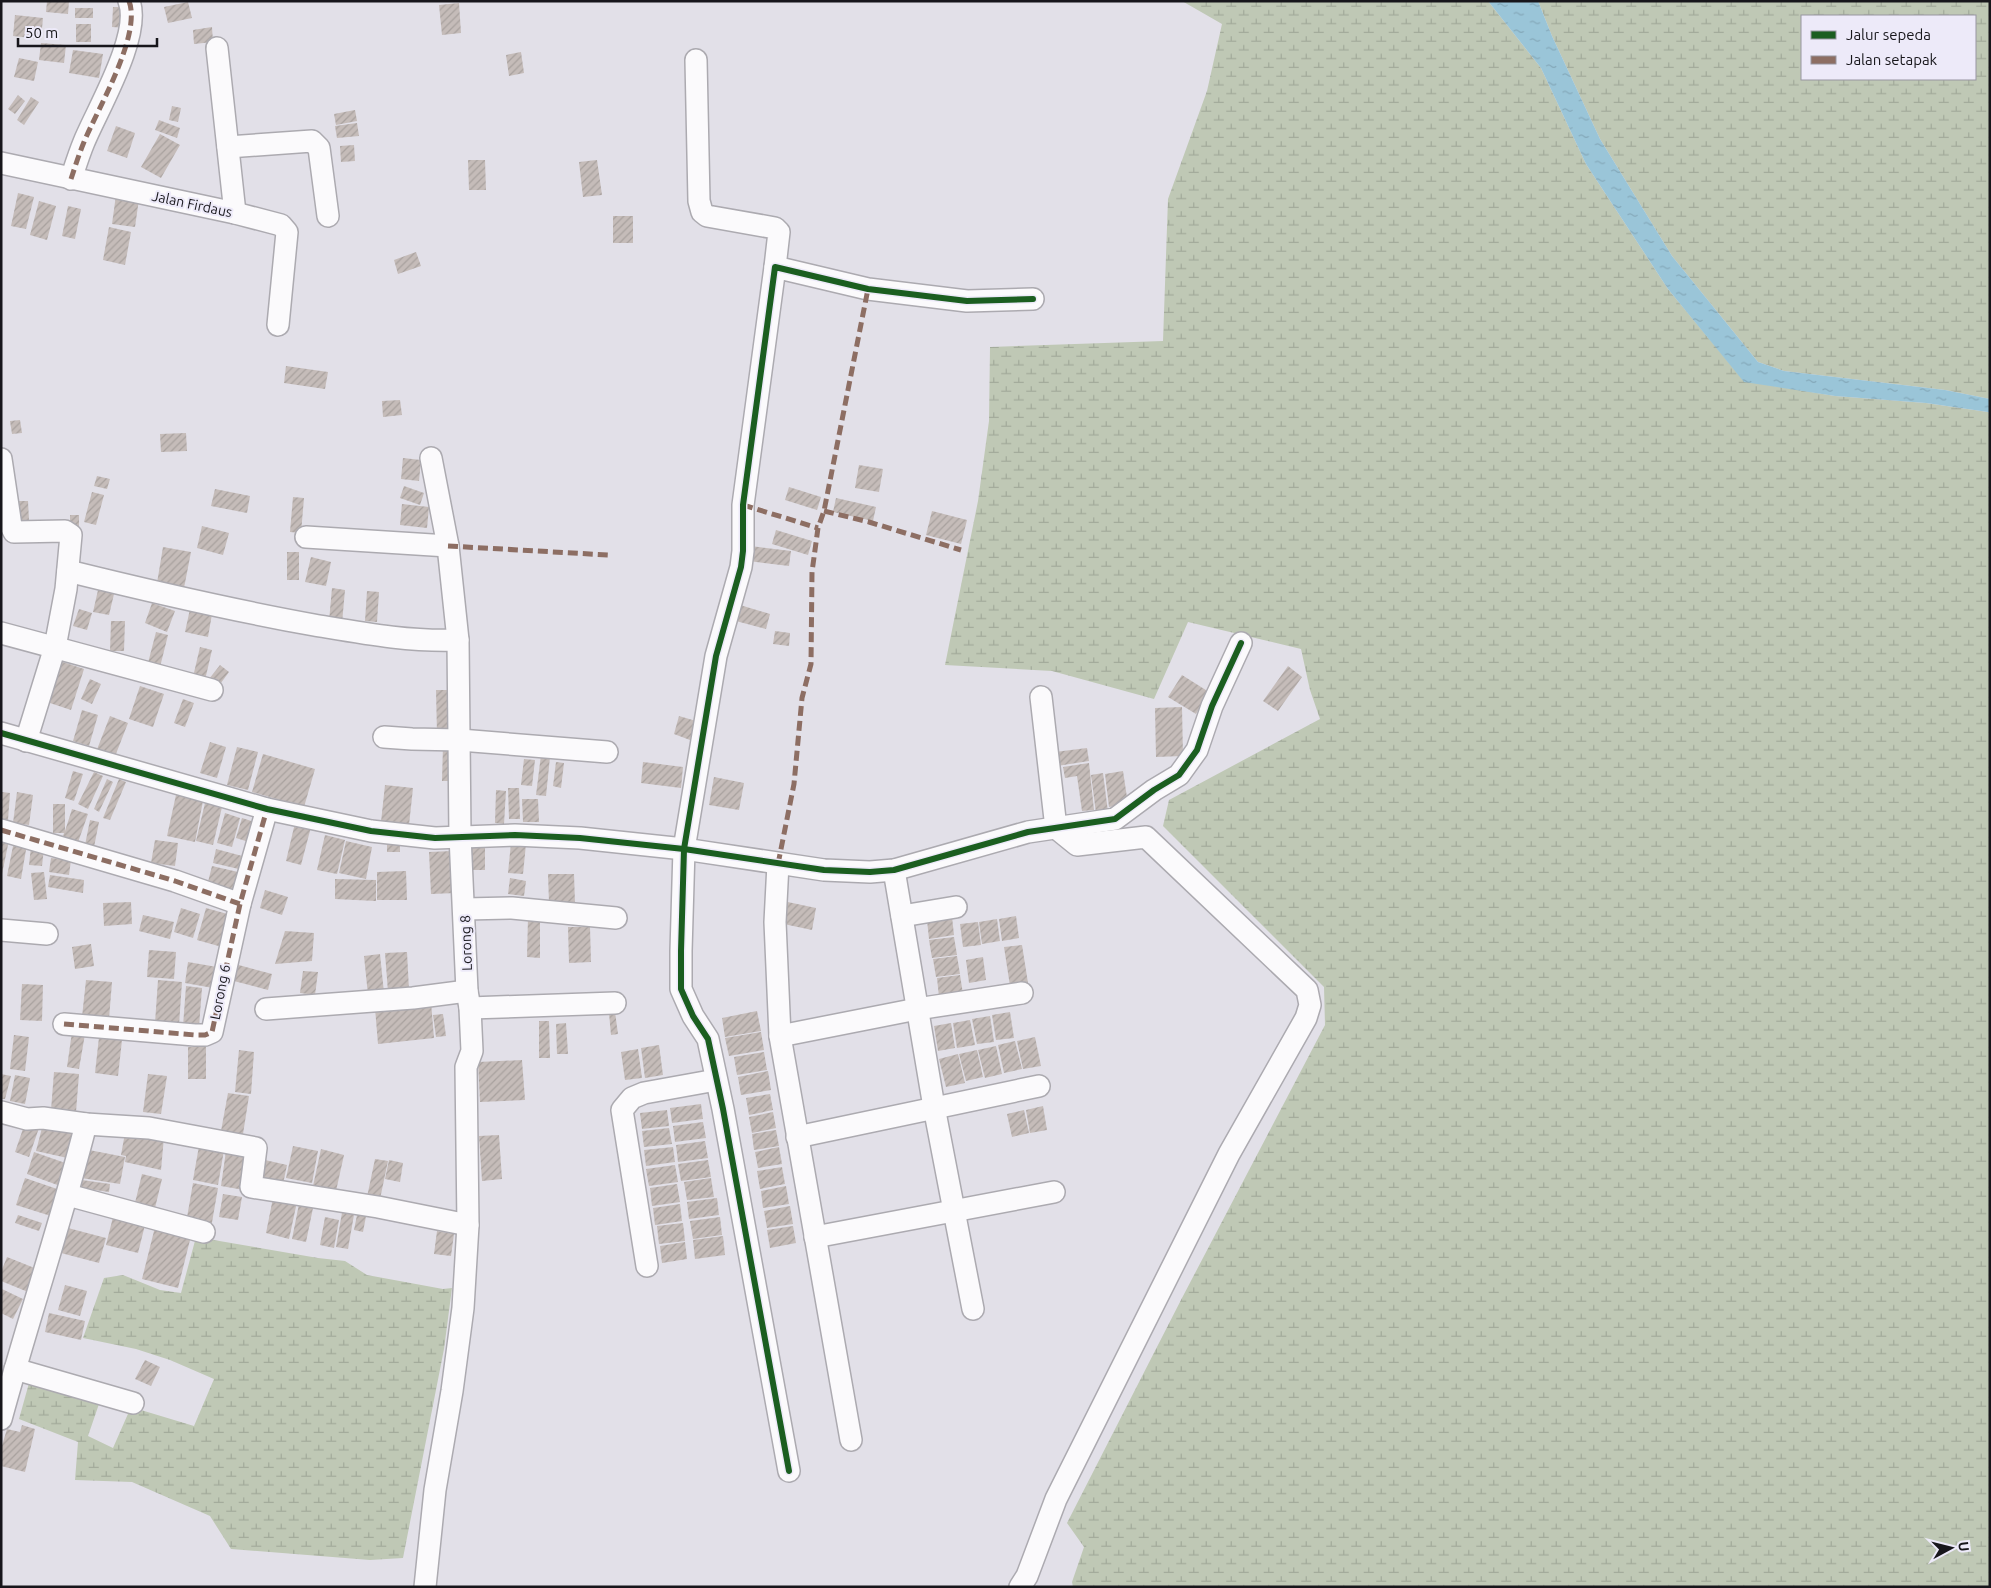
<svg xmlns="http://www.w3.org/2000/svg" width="1991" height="1588" font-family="Ubuntu,sans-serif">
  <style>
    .wetland { fill: url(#wetland-marsh); fill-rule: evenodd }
    .water { fill: url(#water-ripples) }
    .building { fill: url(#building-hatch) }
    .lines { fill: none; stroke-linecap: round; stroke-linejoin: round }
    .street-casing { stroke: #acaab0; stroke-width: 24 }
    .street { stroke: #fbfafc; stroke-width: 21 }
    .quiet { stroke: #8d6e63; stroke-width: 5; stroke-dasharray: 10 5; stroke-linecap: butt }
    .cycleway-casing { stroke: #edeaf9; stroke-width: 9 }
    .cycleway { stroke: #1b5e20; stroke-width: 6 }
    .labels { text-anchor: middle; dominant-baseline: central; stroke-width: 4; stroke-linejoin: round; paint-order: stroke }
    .street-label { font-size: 14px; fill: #17161b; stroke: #edeaf9 }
  </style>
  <defs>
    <pattern id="wetland-marsh" width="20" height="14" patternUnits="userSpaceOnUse" patternTransform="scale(1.25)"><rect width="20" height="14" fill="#bfc8b5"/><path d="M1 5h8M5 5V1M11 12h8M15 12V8" fill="none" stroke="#a3ab9b"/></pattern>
    <pattern id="water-ripples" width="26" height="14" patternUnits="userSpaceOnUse" patternTransform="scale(1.25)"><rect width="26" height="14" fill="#9ac5d8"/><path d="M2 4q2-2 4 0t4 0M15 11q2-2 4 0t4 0" fill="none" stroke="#84a8b9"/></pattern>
    <pattern id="building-hatch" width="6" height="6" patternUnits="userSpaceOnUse" patternTransform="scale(1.25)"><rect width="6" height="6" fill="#c5bcb9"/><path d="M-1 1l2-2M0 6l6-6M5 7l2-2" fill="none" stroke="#a8a19e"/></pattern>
  </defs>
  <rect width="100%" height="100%" fill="#e2e0e8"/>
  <g class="wetland">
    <polygon points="1182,1 1488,1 1541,68 1586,164 1668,289 1744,381 1835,396 1926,403 1988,412 1990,414 1990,1587 1073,1587 1072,1582 1084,1547 1067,1523 1182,1298 1325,1025 1324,987 1163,826 1169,800 1320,719 1310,690 1301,649 1188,622 1154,699 1052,671 945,665 978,501 989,421 990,347 1163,341 1168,199 1207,91 1222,24"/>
    <path d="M1538,1H1990V399L1945,390L1784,371L1758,362L1672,256L1600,139L1552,36ZM1802,16H1975V79H1802Z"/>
    <polygon points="196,1237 318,1258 345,1261 367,1275 443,1289 452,1288 444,1349 403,1558 370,1560 231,1549 210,1516 132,1482 75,1480 78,1442 19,1419 31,1376 100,1401 88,1436 113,1448 131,1407 194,1426 214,1379 170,1360 136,1349 83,1338 104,1278 123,1275 160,1290 181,1293"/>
  </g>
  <polygon class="water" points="1488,1 1538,1 1552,36 1600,139 1672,256 1758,362 1784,371 1945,390 1990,399 1990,414 1988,412 1926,403 1835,396 1744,382 1668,289 1586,164 1541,68"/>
  <g class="building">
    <polygon points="47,1 69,1 68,14 46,12"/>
    <polygon points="188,2 192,18 168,23 164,7"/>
    <polygon points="459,3 461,33 442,35 439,5"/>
    <polygon points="113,7 128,7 127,28 112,27"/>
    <rect x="75" y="8" width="18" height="10"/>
    <polygon points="15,15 43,18 41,39 13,36"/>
    <rect x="76" y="24" width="15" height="18"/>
    <polygon points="212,27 213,42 194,44 193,30"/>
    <polygon points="41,43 66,45 64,63 39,60"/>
    <polygon points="73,50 103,54 99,78 69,73"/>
    <polygon points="521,52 524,73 509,76 506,55"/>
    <polygon points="19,58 38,62 34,81 14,77"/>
    <polygon points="18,95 25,101 15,114 8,109"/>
    <polygon points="31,97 39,102 24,125 17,120"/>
    <polygon points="172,106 181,108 178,122 169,120"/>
    <polygon points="355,110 357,121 336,125 334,114"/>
    <polygon points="159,120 180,128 177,138 155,130"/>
    <polygon points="357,123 359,136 337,138 335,126"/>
    <polygon points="116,126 135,133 127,158 107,151"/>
    <polygon points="160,134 180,145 161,178 141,167"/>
    <polygon points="354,145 355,161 341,162 340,146"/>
    <polygon points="468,160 485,160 486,190 469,190"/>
    <polygon points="597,160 602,195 583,197 579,162"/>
    <polygon points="18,193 34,197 26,229 11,226"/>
    <polygon points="116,195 139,199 135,227 112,224"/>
    <polygon points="39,201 56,206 47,240 30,235"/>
    <polygon points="68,206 81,209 75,239 62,236"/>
    <rect x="613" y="216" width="20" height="27"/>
    <polygon points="109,227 131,232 125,265 103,260"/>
    <polygon points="416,252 421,266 398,274 394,260"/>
    <polygon points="286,366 328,372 325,389 284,383"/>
    <polygon points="400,400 402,415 383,417 382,401"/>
    <polygon points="20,420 22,433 12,434 10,421"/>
    <polygon points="186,433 187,451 161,452 160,434"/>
    <polygon points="403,458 421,460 419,481 401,479"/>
    <polygon points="859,465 883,469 879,492 855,488"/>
    <polygon points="97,476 110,479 107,489 94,486"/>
    <polygon points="404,486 424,493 420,505 400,498"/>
    <polygon points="789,487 821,497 817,510 785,500"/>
    <polygon points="215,489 250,496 247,513 211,506"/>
    <polygon points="92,492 104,495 96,525 84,522"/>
    <polygon points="293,497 304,498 301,533 290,532"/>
    <polygon points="836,498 876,507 873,521 833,512"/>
    <polygon points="19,501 28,501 29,520 20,521"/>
    <polygon points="402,504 429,507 427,528 400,525"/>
    <polygon points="932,511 967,520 961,544 926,535"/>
    <rect x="70" y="515" width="9" height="12"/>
    <polygon points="202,526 229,533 223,555 197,548"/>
    <polygon points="776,530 812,541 808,555 772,544"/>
    <polygon points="751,546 791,551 789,566 749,561"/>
    <polygon points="163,547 191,552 184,588 157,583"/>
    <rect x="287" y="552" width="12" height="28"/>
    <polygon points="311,557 331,562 326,586 305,582"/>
    <polygon points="332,588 345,590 342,623 329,621"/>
    <polygon points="98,590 114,594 109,615 93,612"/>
    <polygon points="367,591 379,592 377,622 365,621"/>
    <polygon points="152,603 175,611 167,632 145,623"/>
    <polygon points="740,605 770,614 766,629 736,621"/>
    <polygon points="79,609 92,613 87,630 73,626"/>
    <polygon points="190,609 212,614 208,637 185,632"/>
    <polygon points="111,621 125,621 124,651 110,651"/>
    <polygon points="775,631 790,633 789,646 773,644"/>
    <polygon points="156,632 168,635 160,667 148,663"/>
    <polygon points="200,647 212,650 205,680 193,677"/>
    <polygon points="60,661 84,669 71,710 47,702"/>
    <polygon points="220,665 229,672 218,687 209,679"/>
    <polygon points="1288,666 1302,677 1278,711 1263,701"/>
    <polygon points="1182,675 1209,692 1196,714 1168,697"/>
    <polygon points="90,679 101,684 92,704 81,699"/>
    <polygon points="140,686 164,694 153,727 129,719"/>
    <polygon points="436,690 453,690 453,734 437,734"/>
    <polygon points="183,699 194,703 185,727 174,723"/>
    <polygon points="1182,707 1183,756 1156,757 1155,708"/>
    <polygon points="82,710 98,715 89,746 73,741"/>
    <polygon points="110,716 128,723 114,759 96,752"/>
    <polygon points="679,716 696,721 690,740 674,734"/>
    <polygon points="210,742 226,747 217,778 200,773"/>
    <polygon points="443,745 454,745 454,781 442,781"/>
    <polygon points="237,747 258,752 248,790 227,785"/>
    <polygon points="1087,748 1089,761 1057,766 1055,752"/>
    <polygon points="263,754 315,769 304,807 252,792"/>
    <polygon points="541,755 550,757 546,796 536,795"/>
    <polygon points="524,759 535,760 532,786 521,785"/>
    <polygon points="556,762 564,763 561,788 553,786"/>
    <polygon points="643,762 683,767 681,788 641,783"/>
    <polygon points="1089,763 1094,810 1082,811 1077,776 1065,778 1063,767"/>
    <polygon points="73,771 83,774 74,801 65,798"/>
    <polygon points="1123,771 1128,804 1109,807 1105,774"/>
    <polygon points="94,772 103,776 88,809 78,804"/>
    <polygon points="1103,773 1108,812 1096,813 1091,775"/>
    <polygon points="714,777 744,783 739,810 709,805"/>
    <polygon points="107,779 113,782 99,812 94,809"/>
    <polygon points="119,779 126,782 110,820 103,818"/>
    <polygon points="385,785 413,788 409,825 381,822"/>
    <polygon points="508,788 519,788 520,819 509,819"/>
    <polygon points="496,790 506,791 504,824 495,823"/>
    <polygon points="2,792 10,793 8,820 1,819"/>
    <polygon points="17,792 33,795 29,825 13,823"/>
    <polygon points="176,795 203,801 195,842 167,836"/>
    <polygon points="522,799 538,799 539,822 523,822"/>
    <polygon points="205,803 222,807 213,845 196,841"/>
    <polygon points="53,804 65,804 65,831 72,809 88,814 76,848 61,843 64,833 53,833"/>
    <polygon points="225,813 240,818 232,847 217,843"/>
    <polygon points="242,818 258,823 252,843 236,838"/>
    <polygon points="90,820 99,822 94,847 85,845"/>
    <polygon points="295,823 311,827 301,865 286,861"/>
    <polygon points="325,835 345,840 337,874 317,870"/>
    <polygon points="1,838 9,840 2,874 1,873"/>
    <polygon points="155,840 178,843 175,866 151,863"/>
    <polygon points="14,841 27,844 21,879 7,876"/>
    <polygon points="346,841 372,847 366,879 339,873"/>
    <rect x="387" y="841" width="13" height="11"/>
    <polygon points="511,843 526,844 523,874 508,873"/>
    <polygon points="485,846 485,870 467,870 467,847"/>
    <polygon points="31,847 44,848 42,866 29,865"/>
    <polygon points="216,849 246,857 243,870 213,863"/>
    <polygon points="453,851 456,893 431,894 429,852"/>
    <polygon points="51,858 71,860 69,875 49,872"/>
    <polygon points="212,866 238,872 233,892 207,886"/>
    <polygon points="406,871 407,900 377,900 377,872"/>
    <polygon points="44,872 47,899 34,900 31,873"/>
    <polygon points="548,874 574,874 575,903 549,903"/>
    <polygon points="50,875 84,880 83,893 48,887"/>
    <polygon points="510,878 526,881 524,896 508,894"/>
    <polygon points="335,879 376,880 376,901 335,899"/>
    <polygon points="265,890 288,897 282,915 260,908"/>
    <polygon points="783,901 816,908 812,930 779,923"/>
    <polygon points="131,902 132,924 104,926 103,903"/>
    <polygon points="181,908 200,914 193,938 174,932"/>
    <polygon points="206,908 231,915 222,947 197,940"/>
    <polygon points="143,915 174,922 170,939 139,931"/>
    <polygon points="1016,916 1019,938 1002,941 999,919"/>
    <polygon points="528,917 540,917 540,958 527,957"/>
    <polygon points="952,917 954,935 929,939 927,920"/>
    <polygon points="997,919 1000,941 982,944 979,922"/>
    <polygon points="978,922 981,945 963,947 960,924"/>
    <polygon points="568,927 590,927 591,962 569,963"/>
    <polygon points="285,931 314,933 312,961 275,964"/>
    <polygon points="954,937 957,955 932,958 929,940"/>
    <polygon points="91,944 94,966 75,969 72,947"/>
    <polygon points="1022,945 1028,983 1010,986 1004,947"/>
    <polygon points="149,950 176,952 174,979 147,977"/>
    <polygon points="407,952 409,990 388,992 385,953"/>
    <polygon points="380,954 384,993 368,995 364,956"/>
    <polygon points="957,956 960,974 936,977 933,959"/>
    <polygon points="983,957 986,980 969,983 966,960"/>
    <polygon points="188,962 217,967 213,988 185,983"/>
    <polygon points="235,964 272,974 268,990 230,980"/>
    <polygon points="303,971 318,972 315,995 300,993"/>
    <polygon points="960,975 963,994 939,997 937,978"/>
    <polygon points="86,980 112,982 109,1019 82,1017"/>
    <polygon points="158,980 182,982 179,1025 155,1023"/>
    <polygon points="22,984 43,985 42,1021 20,1020"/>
    <polygon points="186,986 202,988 199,1027 183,1026"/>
    <polygon points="431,1002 434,1038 378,1044 375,1008"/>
    <polygon points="757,1011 761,1031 725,1037 722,1018"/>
    <polygon points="615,1012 618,1034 611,1035 609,1013"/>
    <polygon points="1010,1012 1014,1038 996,1040 992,1015"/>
    <polygon points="443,1014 446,1036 436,1037 433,1015"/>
    <polygon points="990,1016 994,1042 977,1044 972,1019"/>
    <polygon points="970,1020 975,1045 957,1048 953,1023"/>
    <polygon points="539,1021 549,1021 550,1058 539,1058"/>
    <polygon points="566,1023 568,1054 557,1054 556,1024"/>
    <polygon points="951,1023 955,1048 938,1051 934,1026"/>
    <polygon points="72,1032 85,1034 79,1069 67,1067"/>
    <polygon points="761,1032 764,1050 729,1056 725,1038"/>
    <polygon points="14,1035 29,1037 25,1071 10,1069"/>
    <polygon points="99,1037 122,1040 118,1076 95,1073"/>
    <polygon points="1035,1037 1041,1066 1023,1069 1017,1041"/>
    <polygon points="1015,1041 1022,1069 1004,1073 998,1045"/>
    <polygon points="659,1045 663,1075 645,1078 641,1048"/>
    <polygon points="996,1046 1002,1074 985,1078 978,1050"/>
    <rect x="188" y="1047" width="18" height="32"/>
    <polygon points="638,1049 642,1078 625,1080 621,1052"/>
    <polygon points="239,1050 254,1052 251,1094 235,1092"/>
    <polygon points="977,1050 983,1077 966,1081 959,1054"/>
    <polygon points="764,1052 767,1070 737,1075 734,1057"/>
    <polygon points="958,1054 965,1083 946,1087 939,1059"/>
    <polygon points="522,1060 525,1100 480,1102 478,1062"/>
    <polygon points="768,1071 771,1090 741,1095 738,1077"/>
    <polygon points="54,1072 79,1074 76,1112 51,1110"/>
    <polygon points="1,1074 11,1076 5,1099 1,1099"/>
    <polygon points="148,1074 167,1076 161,1114 143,1112"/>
    <polygon points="15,1075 30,1078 25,1104 10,1101"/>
    <polygon points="228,1093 249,1096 243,1134 221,1131"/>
    <polygon points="770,1094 773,1110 749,1115 746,1098"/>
    <polygon points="701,1104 703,1119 672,1123 670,1108"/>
    <polygon points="1043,1106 1047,1130 1030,1133 1026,1110"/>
    <polygon points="667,1110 669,1126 642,1129 640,1113"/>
    <polygon points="1024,1110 1029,1133 1012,1137 1007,1114"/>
    <polygon points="773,1112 776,1128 752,1133 749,1117"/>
    <polygon points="703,1122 706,1138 675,1142 673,1126"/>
    <polygon points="25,1123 39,1128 29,1157 15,1152"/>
    <polygon points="43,1124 78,1133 72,1159 36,1151"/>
    <polygon points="669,1128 672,1144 644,1147 642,1131"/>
    <polygon points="776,1130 779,1146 754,1150 752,1134"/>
    <polygon points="125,1133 164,1137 161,1170 125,1162 126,1156 121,1155"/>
    <polygon points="499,1135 502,1179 482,1181 479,1136"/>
    <polygon points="705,1141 708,1158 678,1162 676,1145"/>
    <polygon points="199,1146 224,1150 218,1185 193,1180"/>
    <polygon points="293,1146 318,1151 312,1183 286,1178"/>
    <polygon points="673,1147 675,1162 646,1166 644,1150"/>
    <polygon points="779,1147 782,1164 758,1168 755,1152"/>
    <polygon points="321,1149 344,1155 336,1191 313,1186"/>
    <polygon points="89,1150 125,1157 120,1184 81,1178"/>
    <polygon points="226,1151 249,1155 244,1190 221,1186"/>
    <polygon points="34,1152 71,1165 63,1187 27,1174"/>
    <polygon points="375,1159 388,1161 380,1199 367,1197"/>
    <polygon points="265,1160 287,1165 283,1184 262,1180"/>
    <polygon points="389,1160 403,1163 400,1182 385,1179"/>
    <polygon points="708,1160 711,1177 681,1181 678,1164"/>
    <polygon points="675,1165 678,1182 649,1186 646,1169"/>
    <polygon points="782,1167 785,1184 760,1189 757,1171"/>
    <polygon points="142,1174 162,1179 154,1212 134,1207"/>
    <polygon points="25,1178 63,1191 54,1217 16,1205"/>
    <polygon points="711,1178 714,1197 687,1200 684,1182"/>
    <polygon points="82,1180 110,1184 109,1192 81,1188"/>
    <polygon points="193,1183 218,1188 211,1228 186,1223"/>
    <polygon points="677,1184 680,1202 652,1206 650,1188"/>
    <polygon points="786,1186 789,1204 763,1208 761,1191"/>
    <polygon points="223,1194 242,1197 238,1220 219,1217"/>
    <polygon points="273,1198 297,1202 289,1239 266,1233"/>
    <polygon points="717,1198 719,1215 689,1219 687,1202"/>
    <polygon points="299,1204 313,1208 306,1242 292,1239"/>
    <polygon points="680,1204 682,1221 655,1225 653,1208"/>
    <polygon points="790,1206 793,1224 767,1228 764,1211"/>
    <polygon points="343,1207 355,1209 348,1249 336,1247"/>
    <polygon points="358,1210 367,1211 363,1232 354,1230"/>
    <polygon points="18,1215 42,1223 39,1231 15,1223"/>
    <polygon points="113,1217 145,1225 138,1253 106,1245"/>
    <polygon points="325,1217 339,1220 334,1248 320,1245"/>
    <polygon points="720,1217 722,1235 693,1239 690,1221"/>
    <polygon points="683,1223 685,1241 659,1244 657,1226"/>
    <polygon points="793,1226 796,1243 770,1248 767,1230"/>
    <polygon points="155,1227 191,1236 178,1288 142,1279"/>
    <polygon points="68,1228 106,1238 99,1263 61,1253"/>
    <polygon points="437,1231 454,1234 451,1256 434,1254"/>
    <polygon points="723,1236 725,1255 695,1259 693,1240"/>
    <polygon points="685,1242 687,1259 662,1263 660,1246"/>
    <polygon points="7,1257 42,1271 33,1294 1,1281 1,1272"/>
    <polygon points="65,1285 87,1291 80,1316 58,1310"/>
    <polygon points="2,1289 23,1299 13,1319 1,1313"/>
    <polygon points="49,1313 85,1321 81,1340 45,1332"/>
    <polygon points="145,1360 160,1367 151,1386 135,1379"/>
    <polygon points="22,1425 35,1429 25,1472 1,1466 1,1449 7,1429 20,1432"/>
  </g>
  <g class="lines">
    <defs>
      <g id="street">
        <polyline points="217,48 235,213"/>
        <polyline points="696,60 699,201 702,212 707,216 775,228 779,232 775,267"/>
        <polyline points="228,147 312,141 319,148 328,216"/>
        <polyline points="1,163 235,213 281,225 287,232 278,325"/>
        <path d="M71,179C75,167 79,154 84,142C97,110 142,35 129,1"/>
        <polyline points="1,459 11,526 14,532 65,531 71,535 66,589 55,647 26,741"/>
        <polyline points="306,537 448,546"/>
        <path d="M68,571C149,591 231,610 314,625C362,633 409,642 458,640"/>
        <polyline points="1,633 212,690"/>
        <polyline points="1,733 267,809 371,831 435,838 515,835 580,838 684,849 824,870 870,872 894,870 1028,832 1115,819 1154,790 1179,775 1197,750 1212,706 1241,643"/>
        <polyline points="384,737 412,739 460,740 607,752"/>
        <polyline points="1,830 175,881 240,904"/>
        <polyline points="778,864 775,922 780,1036 851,1440"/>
        <polyline points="894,870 934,1107 973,1309"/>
        <polyline points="465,909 512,908 616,918"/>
        <polyline points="902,916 956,907"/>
        <polyline points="1,930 47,934"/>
        <polyline points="470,1008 615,1003"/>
        <polyline points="266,1009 413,998 467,991"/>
        <polyline points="64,1024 195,1035 205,1035 212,1032 240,904 267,809"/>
        <polyline points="780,1036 917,1009 1022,993"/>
        <polyline points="1,1112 27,1119 43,1118 86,1124 149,1128 256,1148 251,1187 378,1207 468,1225"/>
        <polyline points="797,1137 1039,1086"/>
        <polyline points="68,1195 204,1232"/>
        <polyline points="815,1237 1054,1192"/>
        <polyline points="647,1266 622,1110 632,1098 644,1093 716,1080"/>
        <polyline points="15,1369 133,1403"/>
        <path d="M1,1419C28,1320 61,1223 86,1124"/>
        <polyline points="789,1471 723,1109 708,1039 693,1016 681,989 681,951 684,849 716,656 741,567 743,551 743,505 775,267 868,289 967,301 1033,299"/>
        <polyline points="425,1587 435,1490 452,1391 463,1308 468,1225 466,1067 472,1051 470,1008 467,991 460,836 458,640 448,546 431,458"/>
        <polyline points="1020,1587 1027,1576 1056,1499 1229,1154 1306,1018 1310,1005 1307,990 1146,837 1077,845 1056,828 1041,697"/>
      </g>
    </defs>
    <use href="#street" class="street-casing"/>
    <use href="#street" class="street"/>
    <g class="quiet">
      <path d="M71,179C75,167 79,154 84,142C97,110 142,35 129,1"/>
      <polyline points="743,505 818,528"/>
      <polyline points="824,511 869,522 961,550"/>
      <polyline points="448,546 608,555"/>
      <polyline points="1,830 175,881 240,904"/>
      <polyline points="778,864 794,784 802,698 811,664 812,572 818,528 824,511 868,289"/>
      <polyline points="64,1024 195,1035 205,1035 212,1032 240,904 267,809"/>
    </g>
    <defs>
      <g id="cycleway">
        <polyline points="1,733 267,809 371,831 435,838 515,835 580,838 684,849 824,870 870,872 894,870 1028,832 1115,819 1154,790 1179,775 1197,750 1212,706 1241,643"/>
        <polyline points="789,1471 723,1109 708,1039 693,1016 681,989 681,951 684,849 716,656 741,567 743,551 743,505 775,267 868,289 967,301 1033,299"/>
      </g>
    </defs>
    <use href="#cycleway" class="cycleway-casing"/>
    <use href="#cycleway" class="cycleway"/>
  </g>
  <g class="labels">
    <g class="street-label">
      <text transform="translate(192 204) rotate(12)">Jalan Firdaus</text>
      <text transform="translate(466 943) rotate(-92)">Lorong 8</text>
      <text transform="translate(220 992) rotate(-79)">Lorong 6</text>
    </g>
  </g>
  <rect width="1991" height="1588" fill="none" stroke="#17161b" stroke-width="5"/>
  <rect x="1801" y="15" width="175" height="65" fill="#edeaf9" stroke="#9795a0"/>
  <rect x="1811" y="31" width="25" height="8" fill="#1b5e20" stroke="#9795a0"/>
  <text x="1846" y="40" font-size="15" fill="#17161b">Jalur sepeda</text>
  <rect x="1811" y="56" width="25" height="8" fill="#8d6e63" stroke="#9795a0"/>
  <text x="1846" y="65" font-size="15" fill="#17161b">Jalan setapak</text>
  <g transform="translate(1951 1548) rotate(83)" stroke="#edeaf9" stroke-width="4" paint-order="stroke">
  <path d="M0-4L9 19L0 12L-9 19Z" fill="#17161b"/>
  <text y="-8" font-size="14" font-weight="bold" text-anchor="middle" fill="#17161b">U</text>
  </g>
  <path d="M18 38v8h139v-8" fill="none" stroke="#17161b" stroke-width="2.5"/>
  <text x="25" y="38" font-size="15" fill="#17161b" stroke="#edeaf9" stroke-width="4" paint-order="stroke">50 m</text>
</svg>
